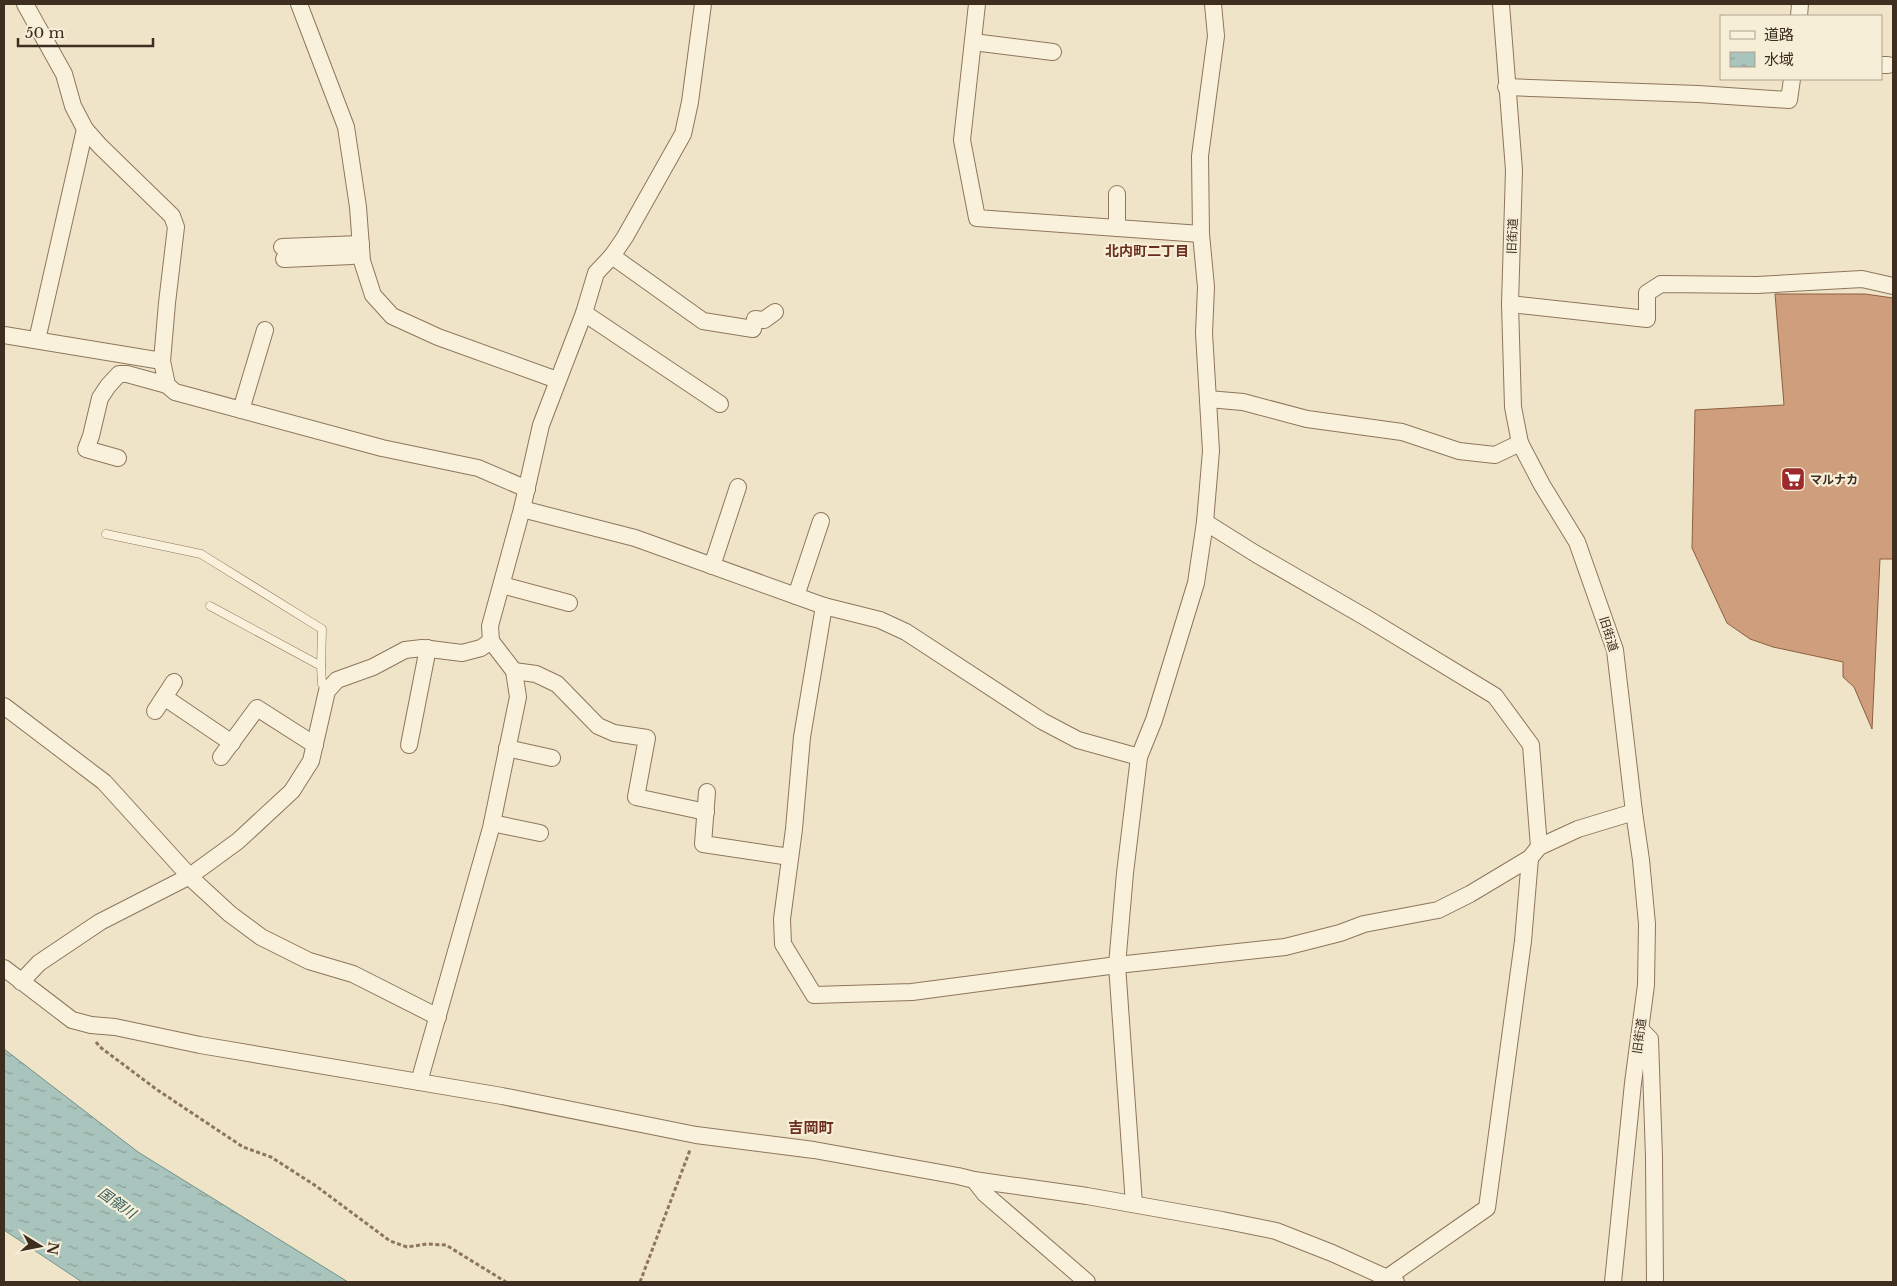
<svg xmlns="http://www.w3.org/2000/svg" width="1897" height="1286" font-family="'Libre Baskerville','Noto Sans JP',serif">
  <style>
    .water { fill: url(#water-ripples); stroke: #6f938a }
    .building { fill: #cf9f7d; stroke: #8d5f41 }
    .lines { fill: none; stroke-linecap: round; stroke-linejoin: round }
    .service-casing { stroke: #8d765c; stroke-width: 9 }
    .minor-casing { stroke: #8d765c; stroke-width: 18 }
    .path { stroke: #8d765c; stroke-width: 3; stroke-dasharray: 4 2.5; stroke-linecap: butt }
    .service { stroke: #faf1dc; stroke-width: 8 }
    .minor { stroke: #faf1dc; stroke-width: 16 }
    .labels { text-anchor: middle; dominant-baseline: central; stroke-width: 4.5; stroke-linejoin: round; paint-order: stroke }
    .street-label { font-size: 12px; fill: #3d2e20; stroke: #f7eed8 }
    .poi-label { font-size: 12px; font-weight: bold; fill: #3d2e20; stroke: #f7eed8; text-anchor: start }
    .neighbourhood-label { font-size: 14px; font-weight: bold; fill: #6b2e1e; stroke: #f7eed8 }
    .water-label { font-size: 14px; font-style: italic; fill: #2f5d5a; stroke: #f7eed8 }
    .quarter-label { font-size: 15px; font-weight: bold; fill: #6b2e1e; stroke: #f7eed8 }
  </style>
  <defs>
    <pattern id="water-ripples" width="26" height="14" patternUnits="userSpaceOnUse" patternTransform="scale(1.25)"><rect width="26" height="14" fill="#a9c4bc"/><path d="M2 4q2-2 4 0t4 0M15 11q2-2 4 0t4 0" fill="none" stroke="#8ba098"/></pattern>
  </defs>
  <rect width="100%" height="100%" fill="#f0e4c8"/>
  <polygon class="water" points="4,1049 138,1152 348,1282 82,1282 4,1230"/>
  <polygon class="building" points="1775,294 1865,294 1893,298 1893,559 1880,559 1872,729 1854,687 1843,677 1843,662 1773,647 1750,639 1727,623 1692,548 1695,410 1784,405"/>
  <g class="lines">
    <defs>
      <g id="service">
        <polyline points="106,534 201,554 322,629 321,666"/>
        <polyline points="210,606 321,666 322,684 327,691"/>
      </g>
      <g id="minor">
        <polyline points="25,4 64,74 73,106 85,129 37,340"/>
        <polyline points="299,4 346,127 358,207 362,261 373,295 392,316 438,337 557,380"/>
        <polyline points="977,4 962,140 977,218 1201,234"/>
        <polyline points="1501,4 1514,170 1510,304 1513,407 1520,443 1542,485 1577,542 1615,650 1634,812 1641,860 1647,924 1646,985 1633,1083 1613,1282"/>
        <polyline points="1799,16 1800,4"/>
        <polyline points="973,42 1053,52"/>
        <polyline points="1881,65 1888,65"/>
        <polyline points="1506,87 1698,94 1789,100 1792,79"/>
        <polyline points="1117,228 1117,194"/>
        <polyline points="282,247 361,244"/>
        <polyline points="612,256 703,321 753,329 755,319 764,320 775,312"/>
        <polyline points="284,259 352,256"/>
        <polyline points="1510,304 1647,319 1647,293 1661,284 1757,285 1862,279 1893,286"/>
        <polyline points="584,313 720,404"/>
        <polyline points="4,335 162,361 167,303 176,227 172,216 100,146 85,129"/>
        <polyline points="162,361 167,385 175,392 382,448 478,468 527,489"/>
        <polyline points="1208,399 1243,402 1307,419 1402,432 1459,451 1495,455 1520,443"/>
        <polyline points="241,410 265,330"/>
        <polyline points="118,458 86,449 91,436 100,398 108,386 119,374 127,374 167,385"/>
        <polyline points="522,509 635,538 824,606 880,620 906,632 1042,721 1078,740 1139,757"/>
        <polyline points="1205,522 1256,554 1365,617 1495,696 1531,745 1539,847"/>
        <polyline points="712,566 738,487"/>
        <polyline points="502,585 569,603"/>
        <polyline points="796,596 821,521"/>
        <polyline points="824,606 802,737 794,829 782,919 783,944 814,995 912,992 1117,965 1285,947 1340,933 1364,924 1438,910 1470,894 1530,858 1539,847 1578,829 1634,812"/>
        <polyline points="514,671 536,674 557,684 598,726 614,733 647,738 636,797 706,812"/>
        <polyline points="164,697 232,743"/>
        <polyline points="4,706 104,782 193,880 230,914 261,937 309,961 353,974 438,1017"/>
        <polyline points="155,711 174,682"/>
        <polyline points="409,745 428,648"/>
        <polyline points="507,748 552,758"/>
        <polyline points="221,757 257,708 315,745"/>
        <polyline points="707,792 703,844 790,857"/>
        <polyline points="492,823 540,833"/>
        <polyline points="4,968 72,1020 91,1025 115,1027 200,1045 502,1096 696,1135 814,1150 958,1176 974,1180 1087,1196 1222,1220 1276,1231 1332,1253 1396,1282"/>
        <polyline points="21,982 39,963 100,922 190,876 238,841 292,791 311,761 327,691 337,680 373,667 405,650 422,648 462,653 481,648 491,641"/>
        <polyline points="1641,1030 1650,1039 1654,1157 1655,1282"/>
        <polyline points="419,1082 491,828 518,697 514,671 491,641 490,626 522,509 541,425 584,313 596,273 612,256 625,237 683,134 690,102 703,4"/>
        <polyline points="974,1180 985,1194 1087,1282"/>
        <polyline points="1134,1204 1117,965 1125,873 1139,757 1154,720 1196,583 1205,522 1211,451 1204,333 1206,287 1201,234 1200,156 1216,36 1213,4"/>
        <polyline points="1388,1277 1487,1208 1523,941 1530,858"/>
      </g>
    </defs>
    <use href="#service" class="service-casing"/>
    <use href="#minor" class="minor-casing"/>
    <g class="path">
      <polyline points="96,1042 100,1047 156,1089 243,1147 271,1157 316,1186 390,1241 407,1247 427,1244 446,1245 506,1282"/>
      <polyline points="640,1282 690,1150"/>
    </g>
    <use href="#service" class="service"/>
    <use href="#minor" class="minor"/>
  </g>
  <defs>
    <symbol id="supermarket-square" viewBox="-11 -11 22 22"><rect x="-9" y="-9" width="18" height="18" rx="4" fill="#9e2a2b" stroke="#f7eed8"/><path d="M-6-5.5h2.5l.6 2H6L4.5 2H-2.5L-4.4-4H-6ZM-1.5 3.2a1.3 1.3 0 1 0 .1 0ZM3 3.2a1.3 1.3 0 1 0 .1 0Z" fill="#fff"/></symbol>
  </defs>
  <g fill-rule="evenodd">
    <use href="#supermarket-square" x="1779" y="465" width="28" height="28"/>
  </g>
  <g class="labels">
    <g class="street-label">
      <text transform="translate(1512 236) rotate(-88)">旧街道</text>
      <text transform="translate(1609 634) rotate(73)">旧街道</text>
      <text transform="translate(1639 1036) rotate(-82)">旧街道</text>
    </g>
    <g class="poi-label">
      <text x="1810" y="479">マルナカ</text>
    </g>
    <g class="neighbourhood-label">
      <text x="1147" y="251">北内町二丁目</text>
    </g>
    <g class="water-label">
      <text transform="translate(117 1203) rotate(35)">国領川</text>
    </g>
    <g class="quarter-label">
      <text x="811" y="1127">吉岡町</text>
    </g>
  </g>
  <rect width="1897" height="1286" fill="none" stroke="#3d2e20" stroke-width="10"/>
  <rect x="1720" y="15" width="162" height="65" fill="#f7eed8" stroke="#ada18e"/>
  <rect x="1730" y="31" width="25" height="8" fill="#faf1dc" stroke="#ada18e"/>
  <text x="1764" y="40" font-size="15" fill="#3d2e20">道路</text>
  <rect x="1730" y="52" width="25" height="15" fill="url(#water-ripples)" stroke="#ada18e"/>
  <text x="1764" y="65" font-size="15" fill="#3d2e20">水域</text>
  <g transform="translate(40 1246) rotate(100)" stroke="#f7eed8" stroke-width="4" paint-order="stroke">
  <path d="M0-4L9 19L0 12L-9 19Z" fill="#3d2e20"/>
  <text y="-8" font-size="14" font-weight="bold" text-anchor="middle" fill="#3d2e20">N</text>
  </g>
  <path d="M18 38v8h135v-8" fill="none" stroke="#3d2e20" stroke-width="2.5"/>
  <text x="25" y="38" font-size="15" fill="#3d2e20" stroke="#f7eed8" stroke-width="4" paint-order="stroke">50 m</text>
</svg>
